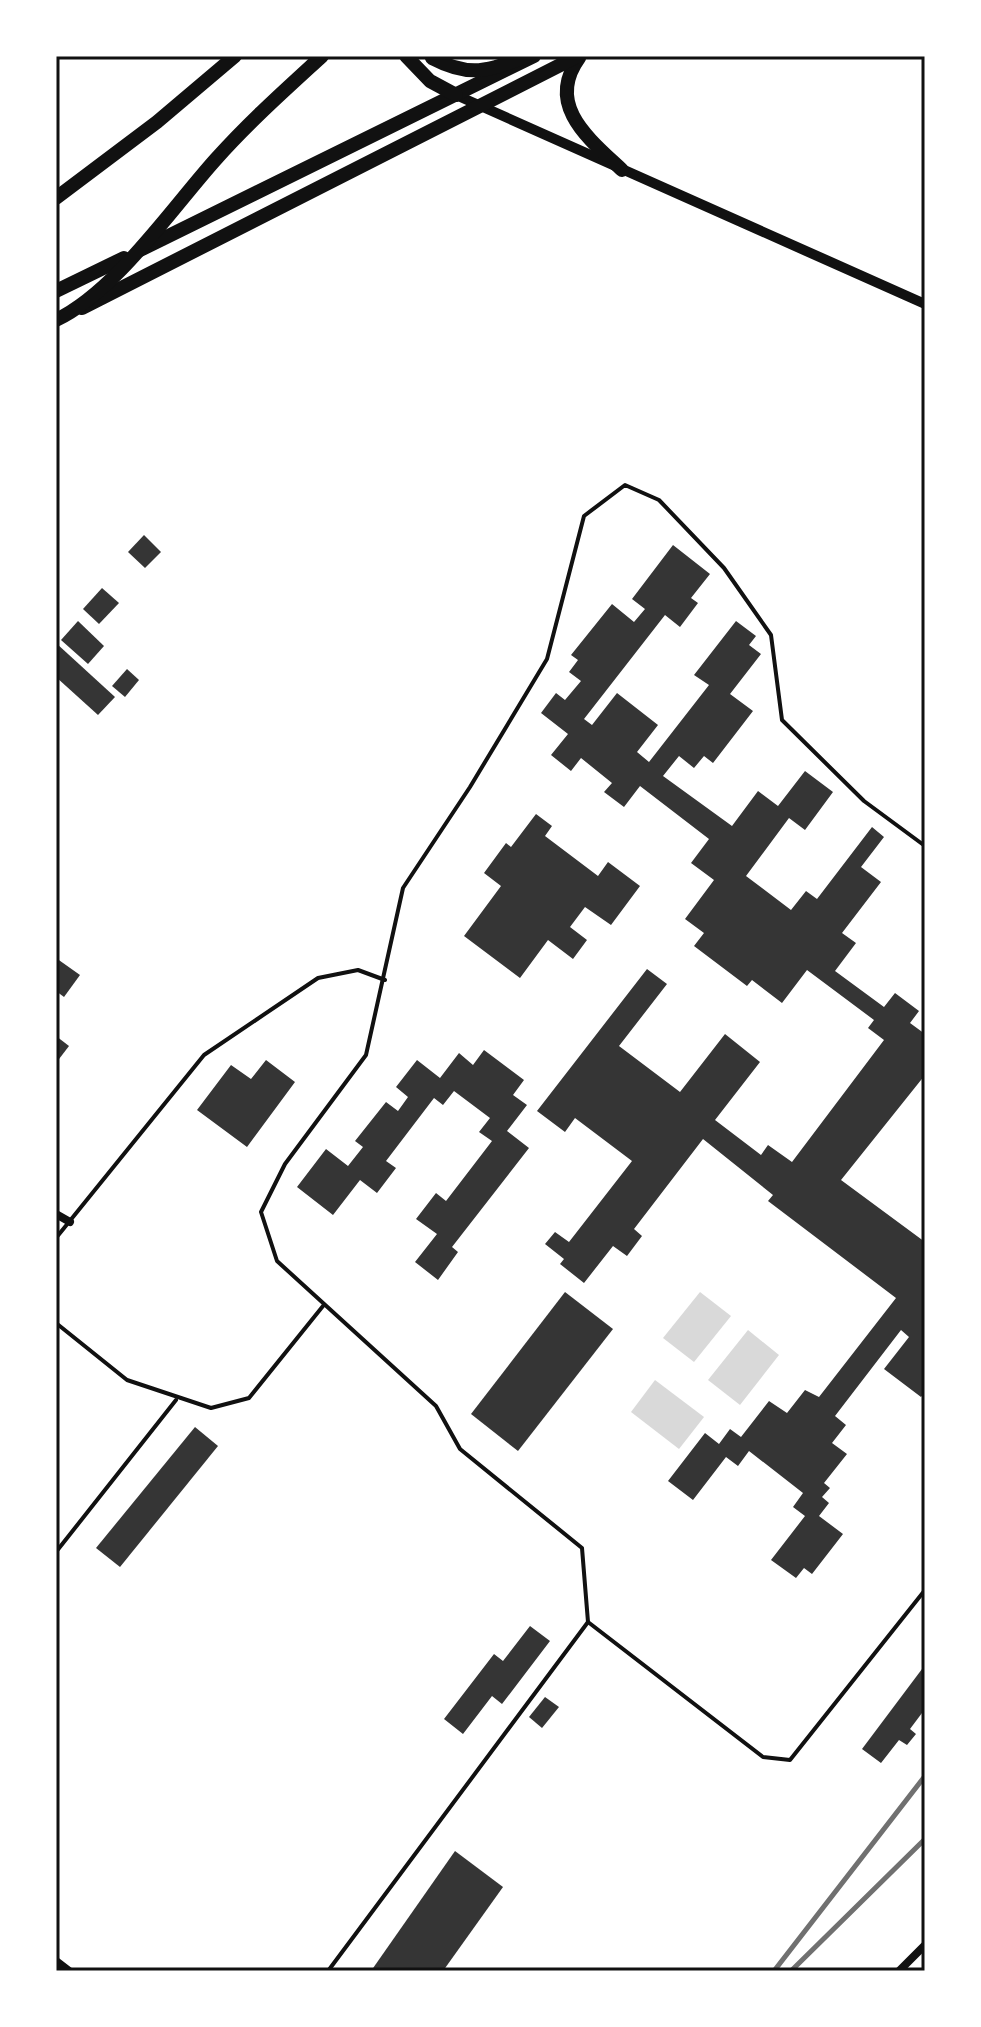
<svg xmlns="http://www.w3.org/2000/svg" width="981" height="2027" font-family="'Asap Condensed',sans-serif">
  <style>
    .water { fill: #d9d9d9 }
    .building { fill: #353535 }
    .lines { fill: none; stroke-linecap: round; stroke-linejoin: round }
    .service { stroke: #111; stroke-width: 4 }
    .minor { stroke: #111; stroke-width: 8 }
    .tertiary { stroke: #111; stroke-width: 10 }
    .trunk { stroke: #111; stroke-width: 14 }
    .motorway { stroke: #111; stroke-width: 14 }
    .rail { stroke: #707070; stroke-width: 5 }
    .neatline { fill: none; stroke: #111; stroke-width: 3 }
  </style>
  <rect width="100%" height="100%" fill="#fff"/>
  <g class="water">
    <polygon points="700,1292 731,1316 694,1362 663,1338"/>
    <polygon points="748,1330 779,1355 740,1405 708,1380"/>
    <polygon points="655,1380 704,1417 679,1449 631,1412"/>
  </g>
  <g class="building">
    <polygon points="144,535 161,552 145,568 128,552"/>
    <polygon points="673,545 710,574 691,598 698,603 680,627 665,615 584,719 592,725 617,693 658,725 637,752 649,762 709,685 694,675 736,621 756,636 749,645 761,654 730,694 753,711 713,763 704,756 694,768 679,756 663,776 732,826 758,791 778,806 805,771 833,792 805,830 789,818 746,876 791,910 806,891 817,899 872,827 884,837 861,867 881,882 842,933 856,943 835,971 884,1007 895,993 919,1011 910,1023 925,1034 925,1075 841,1180 925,1242 925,1392 921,1397 884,1369 909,1337 901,1330 835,1416 846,1425 832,1443 847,1454 824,1483 830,1488 822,1497 829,1503 819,1516 843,1534 812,1574 804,1568 796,1578 771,1560 805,1516 793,1507 803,1493 749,1451 738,1466 726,1457 693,1500 668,1481 705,1433 719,1444 730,1429 741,1437 769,1401 787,1413 805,1390 819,1397 896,1298 768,1201 773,1195 703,1139 634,1229 642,1236 627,1256 613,1246 584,1283 560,1264 564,1259 545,1244 555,1232 569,1242 632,1161 575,1118 565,1132 537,1111 647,969 667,984 619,1046 680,1092 725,1034 760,1062 715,1120 761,1155 768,1145 792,1162 884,1040 868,1028 874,1020 807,970 782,1003 752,980 747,986 694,946 704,933 685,919 714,880 691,863 709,839 640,786 624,807 604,792 612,783 581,758 571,771 551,755 568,734 541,713 556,693 565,700 581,681 569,672 578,660 571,655 612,604 634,622 645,609 632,599"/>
    <polygon points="102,588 119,603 99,624 83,609"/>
    <polygon points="78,621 104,646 88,664 61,640"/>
    <polygon points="56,643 115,697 98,715 56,677"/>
    <polygon points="127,669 139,680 125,697 112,686"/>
    <polygon points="536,814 552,826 545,836 598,876 608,862 640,886 611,925 585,907 570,927 587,940 573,959 548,940 520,978 464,936 501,886 484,873 506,843 511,847"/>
    <polygon points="56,958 80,975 64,997 56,991"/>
    <polygon points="56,1036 69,1046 56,1063"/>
    <polygon points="484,1050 524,1080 513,1095 527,1105 507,1131 529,1148 452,1247 458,1252 438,1280 415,1262 437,1234 416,1219 436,1193 446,1201 492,1141 479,1132 490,1118 454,1091 443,1105 434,1098 386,1161 396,1168 377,1193 360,1180 333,1215 297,1187 326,1149 348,1166 363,1147 355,1141 386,1102 398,1111 408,1097 396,1087 417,1060 440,1078 459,1053 473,1065"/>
    <polygon points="266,1060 295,1082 247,1147 197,1110 231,1065 251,1079"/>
    <polygon points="565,1292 613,1329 518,1451 471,1414"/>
    <polygon points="195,1427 218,1446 120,1567 96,1548"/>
    <polygon points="530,1626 550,1641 502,1704 492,1696 463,1734 444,1719 494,1654 503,1661"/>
    <polygon points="925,1665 925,1709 910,1729 916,1734 907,1745 899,1740 881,1763 862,1749"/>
    <polygon points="545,1697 559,1707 542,1728 529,1717"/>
    <polygon points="455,1851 503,1887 443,1971 371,1971"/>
  </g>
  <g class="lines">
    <g class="service">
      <polyline points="925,846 864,801 782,720 771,635 724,568 659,500 625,485 584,516 547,659 470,787 403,888 366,1055 285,1164 261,1212 277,1261 436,1406 460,1449 582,1548 588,1622 763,1757 790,1760 925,1590"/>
      <polyline points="56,1238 204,1055 318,978 358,970 385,980"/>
      <polyline points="56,1323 127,1380 211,1408 249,1398 323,1306"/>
      <polyline points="56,1552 176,1400"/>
      <polyline points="328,1971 588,1622"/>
    </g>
    <g class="minor">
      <polyline points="56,1214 70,1222"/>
      <polyline points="56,1961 69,1971"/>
      <polyline points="899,1971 925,1945"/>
    </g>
    <polyline class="tertiary" points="456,95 925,304"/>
    <g class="trunk">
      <path d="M579,58C545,105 589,139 622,170"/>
      <polyline points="140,250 534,56"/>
      <polyline points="82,308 578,56"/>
    </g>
    <g class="motorway">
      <polyline points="406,56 430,81 456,95"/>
      <path d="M432,58C470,78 488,71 527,56"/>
      <polyline points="56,198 157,122 235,56"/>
      <polyline points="56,291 124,258"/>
      <path d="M56,320C115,292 172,208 216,159C249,122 286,89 322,56"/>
    </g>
    <g class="rail">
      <polyline points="774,1971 925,1776"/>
      <polyline points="791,1971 925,1839"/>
    </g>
  </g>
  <rect width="981" height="2027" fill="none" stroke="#ffffff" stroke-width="116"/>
  <rect x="58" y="58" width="865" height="1911" class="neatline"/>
</svg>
